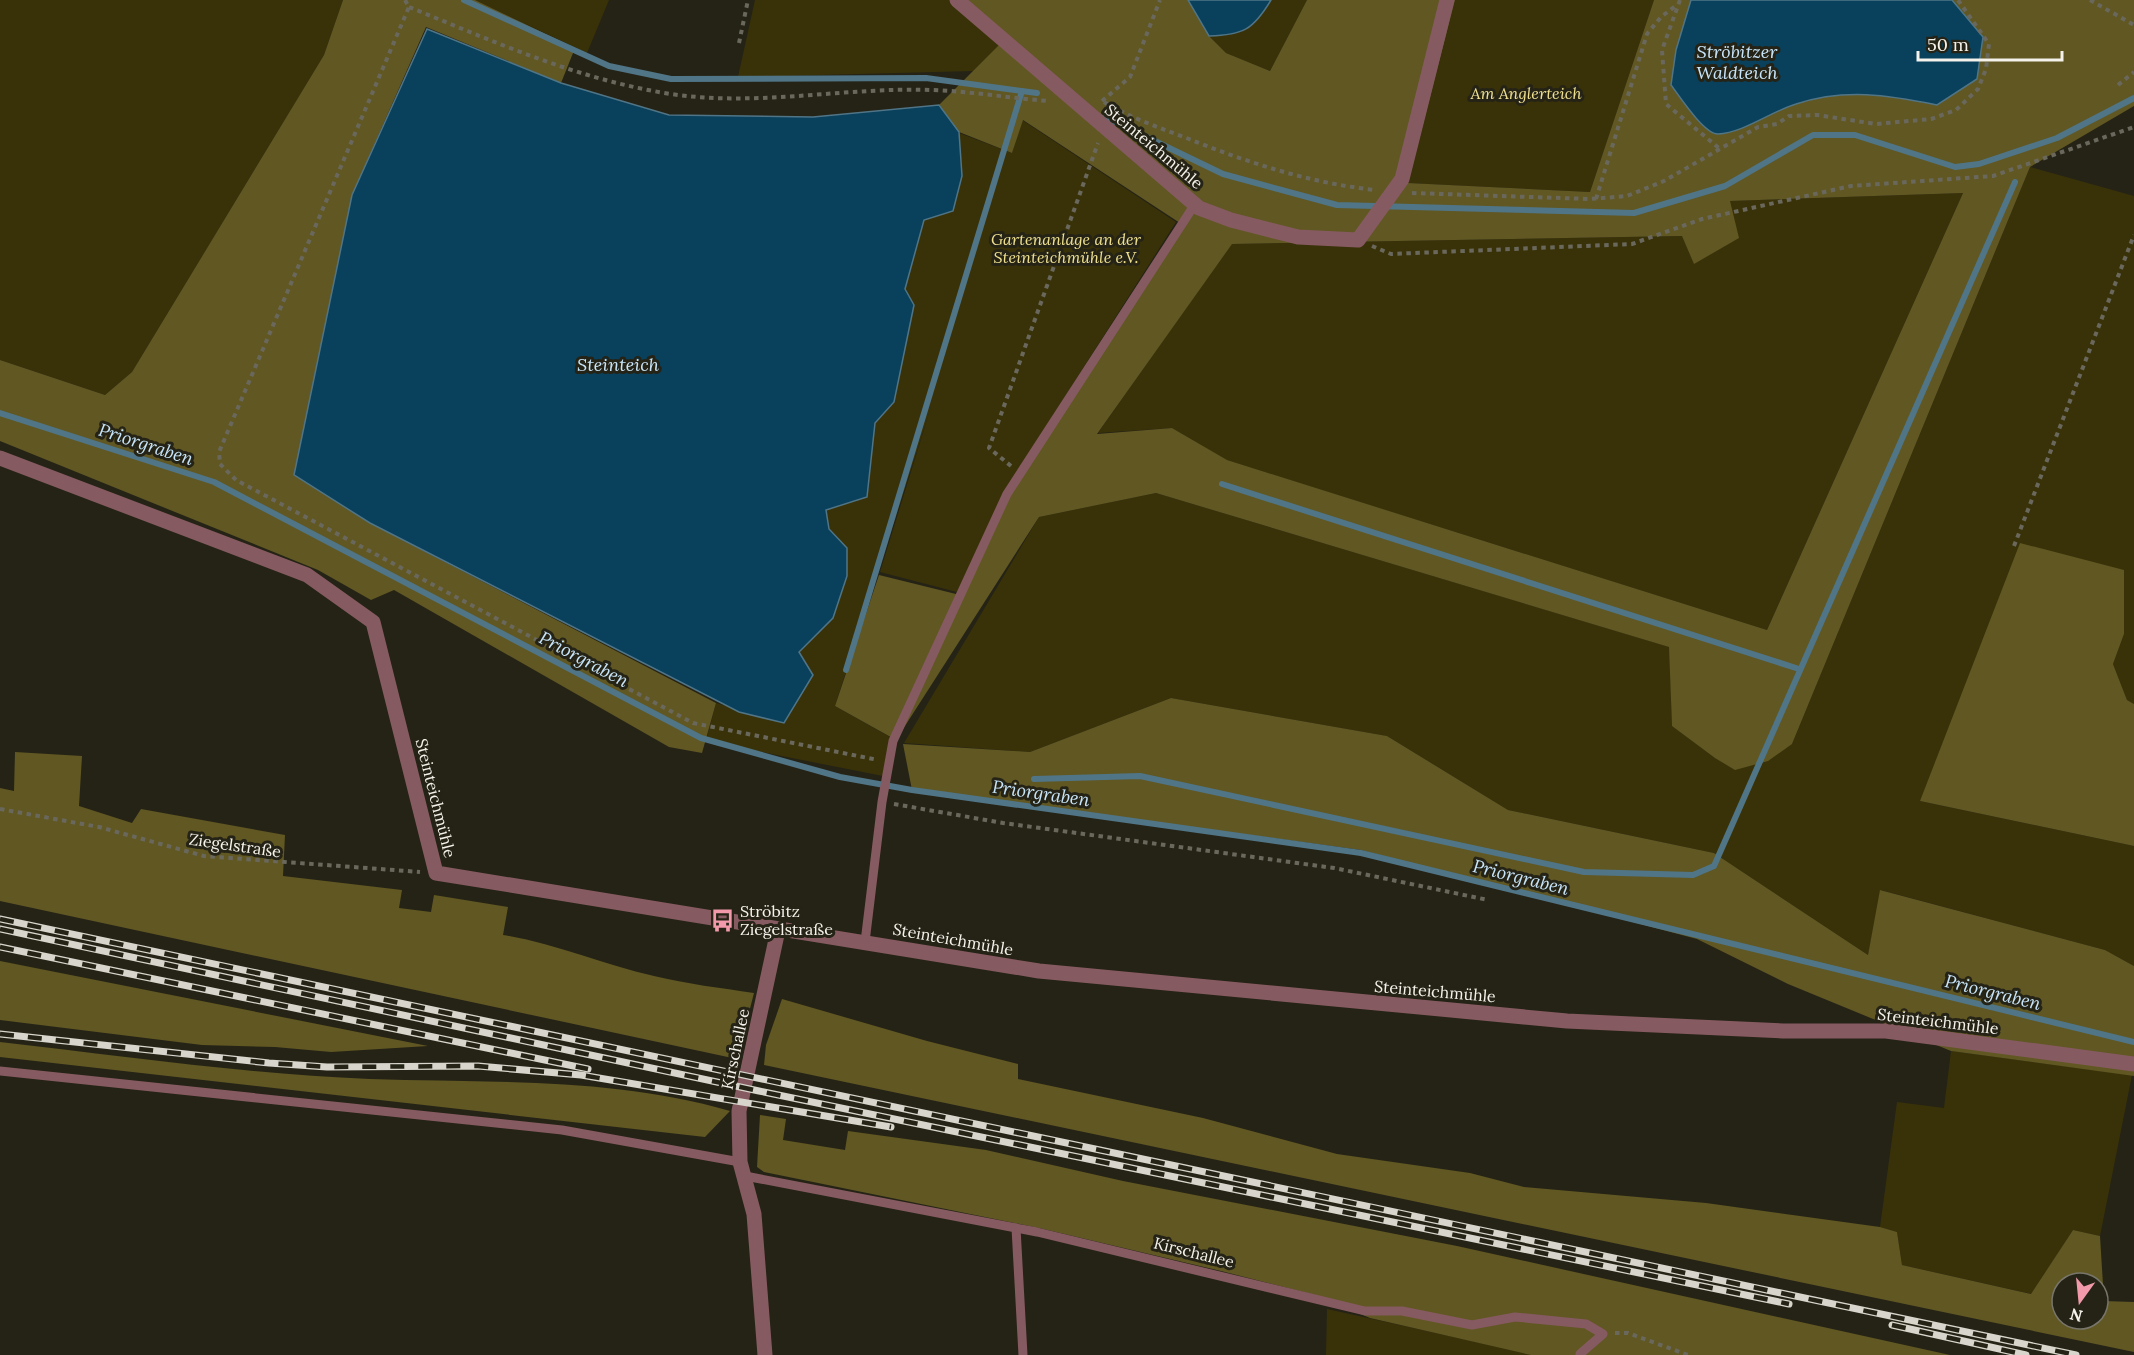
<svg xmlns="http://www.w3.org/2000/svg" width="2134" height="1355" font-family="Lora,serif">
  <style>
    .green { fill: #393209 }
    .forest { fill: #605723; fill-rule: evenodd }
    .water { fill: #09405c; stroke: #507587; stroke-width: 1.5 }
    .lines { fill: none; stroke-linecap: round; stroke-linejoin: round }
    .stream { stroke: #507587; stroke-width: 6 }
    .path { stroke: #6a685d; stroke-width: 4; stroke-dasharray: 4.5 4.5; stroke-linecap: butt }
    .service { stroke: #865a61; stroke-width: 9 }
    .minor { stroke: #865a61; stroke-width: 15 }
    .rail-casing { stroke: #d7d5cc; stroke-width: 7 }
    .rail { stroke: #252316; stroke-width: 4.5; stroke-dasharray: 14; stroke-linecap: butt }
    .labels { text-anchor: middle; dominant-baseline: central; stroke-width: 6; stroke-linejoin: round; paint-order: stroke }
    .park-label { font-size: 16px; font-style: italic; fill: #efe190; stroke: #252316 }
    .street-label { font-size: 16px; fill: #f4f2ea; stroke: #252316 }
    .poi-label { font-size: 16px; fill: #f4f2ea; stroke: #252316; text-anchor: start }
    .water-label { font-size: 18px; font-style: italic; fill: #c8e5f9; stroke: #252316 }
  </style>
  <rect width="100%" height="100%" fill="#252316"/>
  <g class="green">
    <polygon points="0,0 343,0 324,55 132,372 105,395 0,360"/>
    <polygon points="475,0 609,0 587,53"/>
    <polygon points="755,0 950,0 1002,43 973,71 738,77"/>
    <path d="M1271,0H1307L1270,71L1226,53L1209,36C1243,35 1253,30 1271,0Z"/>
    <polygon points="1455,0 1654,0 1590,192 1408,183"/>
    <polygon points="1022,120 1176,222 1005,491 957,592 880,572 932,404 835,706 890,737 883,776 706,741 716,703 784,723 796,651 847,548 829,529 826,510 875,423 894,402 905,289 924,220 953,210 962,176 959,133 1012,153"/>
    <polygon points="2030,167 2134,196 2134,704 2127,700 2113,664 2124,634 1920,801 2134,846 2134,966 2105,950 1881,890 1868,955 1714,853 1508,810 1387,736 1171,698 1030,752 904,743 1039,517 1156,493 1670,647 1672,726 1792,744"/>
    <polygon points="1963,193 1767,630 1226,460 1172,428 1098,433 1231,244 1682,236 1729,201"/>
    <polygon points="1951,1051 2132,1075 2100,1236 2073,1230 2032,1294 1902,1265 1897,1232 1880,1227 1897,1102 1944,1108"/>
    <polygon points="1327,1309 1536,1355 1326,1355"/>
  </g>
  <g class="forest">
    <polygon points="343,0 475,0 575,48 561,83 426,27 352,195 294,475 370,523 716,703 702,753 669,747 394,590 371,600 318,570 0,441 0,360 105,395 132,372 324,55"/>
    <path d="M950,0H1188L1209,36L1226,53L1270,71L1307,0H1455L1408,183L1590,192L1654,0H1691L1676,50L1718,134C1745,126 1769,112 1795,104C1845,88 1889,95 1937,105L1983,38L1952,0H2134V106L2030,167L1792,744L1768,761L1735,770L1715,758L1672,726L1669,647L1156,493L1039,517L896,740L835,706L879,575L960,595L1011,492L1183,225L1023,120L1012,153L959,132L939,105L1001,43ZM1963,193L1767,630L1227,460L1172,428L1097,434L1232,244L1682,236L1694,264L1739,238L1730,201Z"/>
    <polygon points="2020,543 2124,570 2124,634 2113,664 2127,700 2134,704 2134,846 1920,801"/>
    <polygon points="1171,698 1387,736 1508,810 1714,853 1868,955 1880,890 2105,950 2134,966 2134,1076 1951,1051 1788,984 1697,939 1361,850 912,790 903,744 1030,752"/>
    <path d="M15,752L82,756L79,806L132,823L141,809L285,835L283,876L402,890L399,908L431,912L434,895L508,907L503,935C555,943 603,965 654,976C687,984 721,988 754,993L737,1059L0,901V788L14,791Z"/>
    <polygon points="0,961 428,1046 331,1052 275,1047 202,1045 0,1020"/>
    <path d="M782,999L927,1041L1018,1064V1079L1203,1118L1337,1154L1470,1173L1524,1187L1706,1203L1880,1227L1897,1232L1902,1265L2031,1294L2073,1230L2100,1236L2104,1301L2134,1302V1352L764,1065L766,1045ZM2062,1283H2098V1319H2062Z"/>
    <path d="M0,1042C123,1056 246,1074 370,1079C490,1083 614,1077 730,1111L705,1137L0,1057Z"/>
    <polygon points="760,1115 786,1119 783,1140 845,1150 848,1131 986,1150 1123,1181 1457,1246 1950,1355 1531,1355 1370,1318 1315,1295 1221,1271 1039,1228 764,1172 757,1167"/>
  </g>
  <g class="water">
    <path d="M1188,0H1271C1253,30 1243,35 1209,36Z"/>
    <path d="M1691,0H1952L1983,37L1977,79L1937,105C1888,95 1845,88 1796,104C1772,111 1743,133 1718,134C1704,134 1680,97 1671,85L1676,50Z"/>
    <polygon points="427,29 561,83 669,115 813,117 939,105 959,132 962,176 953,211 924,220 905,289 914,305 894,402 875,423 867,497 826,510 829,529 847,548 847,576 833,618 799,652 813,675 784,723 739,712 370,523 294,475 352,195"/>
  </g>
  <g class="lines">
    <g class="stream">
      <polyline points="464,0 609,66 671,79 926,78 1037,93"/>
      <polyline points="1105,117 1223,174 1337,205 1634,213 1725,186 1813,135 1855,135 1955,167 1979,164 2057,138 2134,98"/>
      <polyline points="0,413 214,482 701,738 840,777 912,790 1361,853 2134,1042"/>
      <polyline points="1222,484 1799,669"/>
      <polyline points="846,670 1022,91"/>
      <polyline points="1034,779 1140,776 1584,872 1693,875 1714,866 2015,182"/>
    </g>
    <g class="path">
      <polyline points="405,0 409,7 219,452 220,464 236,480 693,723 878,760"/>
      <polyline points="1680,0 1662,50 1666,104 1720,149"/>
      <polyline points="2090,0 2134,25"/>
      <path d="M409,7C495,42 579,80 671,94C757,107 845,87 930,90C969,91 1009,98 1048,101"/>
      <polyline points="739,43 748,0"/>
      <polyline points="2118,85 2134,72"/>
      <polyline points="1102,101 1130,77 1160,0"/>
      <path d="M1104,102C1131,118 1160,128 1189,139C1249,163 1310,183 1375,190"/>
      <polyline points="1412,193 1590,199 1627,196 1664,181 1758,127 1777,124 1789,116 1817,115 1876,124 1931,119 1956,110 1978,89 1986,69 1989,44 1958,0"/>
      <polyline points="1596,199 1647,34 1661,17 1678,4"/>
      <polyline points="1372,246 1391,254 1632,244 1702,219 1851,186 1993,176 2134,127"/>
      <polyline points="1011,466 989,448 1098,143"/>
      <polyline points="2014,546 2134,235"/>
      <polyline points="894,804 1003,823 1334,868 1488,900"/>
      <polyline points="0,809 99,827 204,856 420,872"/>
      <polyline points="1615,1333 1628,1333 1688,1355"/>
    </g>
    <g class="service">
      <polyline points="865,942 882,802 893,741 1007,494 1195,204"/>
      <polyline points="0,1071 562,1130 740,1162"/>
      <polyline points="745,1176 1037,1232 1365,1311 1402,1311 1472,1325 1515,1317 1586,1324 1603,1334 1580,1354"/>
      <polyline points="1016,1228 1023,1355"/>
    </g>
    <g class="minor">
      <polyline points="957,0 1199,208 1231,220 1298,237 1358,240 1402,179 1447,0"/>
      <polyline points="0,458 307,575 373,622 436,873 1039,971 1567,1021 1783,1031 1886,1031 2134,1064"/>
      <polyline points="765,1355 754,1214 740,1162 739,1111 778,930"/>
    </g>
    <defs>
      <g id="rail">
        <polyline points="0,919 2076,1355"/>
        <polyline points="0,929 759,1091 1789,1304"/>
        <polyline points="0,947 588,1069"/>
        <polyline points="0,1034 269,1063 327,1067 478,1066 581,1075 891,1127"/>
        <polyline points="1892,1325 2026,1355"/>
      </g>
    </defs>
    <use href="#rail" class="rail-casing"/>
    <use href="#rail" class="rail"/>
  </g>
  <defs>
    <symbol id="bus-bare" viewBox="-9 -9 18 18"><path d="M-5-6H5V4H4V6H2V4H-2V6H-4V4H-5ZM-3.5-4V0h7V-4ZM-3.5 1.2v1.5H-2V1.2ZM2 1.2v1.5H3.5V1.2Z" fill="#f29aac" stroke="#252316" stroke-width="2.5" paint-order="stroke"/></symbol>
  </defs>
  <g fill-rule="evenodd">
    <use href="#bus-bare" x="706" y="904" width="33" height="33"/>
  </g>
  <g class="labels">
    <g class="park-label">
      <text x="1526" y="93">Am Anglerteich</text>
      <text x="1066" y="239">Gartenanlage an der<tspan x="1066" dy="18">Steinteichmühle e.V.</tspan></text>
    </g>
    <g class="street-label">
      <text transform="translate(1154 146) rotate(40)">Steinteichmühle</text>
      <text transform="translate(436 798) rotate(76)">Steinteichmühle</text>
      <text transform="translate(235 845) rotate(8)">Ziegelstraße</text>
      <text transform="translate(953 939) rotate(10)">Steinteichmühle</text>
      <text transform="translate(1435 991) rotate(5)">Steinteichmühle</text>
      <text transform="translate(1938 1021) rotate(7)">Steinteichmühle</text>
      <text transform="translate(735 1049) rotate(-78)">Kirschallee</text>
      <text transform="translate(1194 1252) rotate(14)">Kirschallee</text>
    </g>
    <g class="poi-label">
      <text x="740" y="911">Ströbitz<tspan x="740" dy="18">Ziegelstraße</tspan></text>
    </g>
    <g class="water-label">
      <text x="1737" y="51">Ströbitzer<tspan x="1737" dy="21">Waldteich</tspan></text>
      <text x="618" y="364">Steinteich</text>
      <text transform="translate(146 444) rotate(18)">Priorgraben</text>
      <text transform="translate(584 659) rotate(28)">Priorgraben</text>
      <text transform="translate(1041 793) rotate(8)">Priorgraben</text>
      <text transform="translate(1521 877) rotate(14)">Priorgraben</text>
      <text transform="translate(1993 992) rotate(14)">Priorgraben</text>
    </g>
  </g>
  <g transform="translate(2080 1301) rotate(195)"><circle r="28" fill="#252316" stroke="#78766b" stroke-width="1.5"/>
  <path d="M0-4.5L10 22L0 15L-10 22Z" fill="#f29aac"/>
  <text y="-9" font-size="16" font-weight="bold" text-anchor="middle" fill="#f4f2ea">N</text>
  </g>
  <path d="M1918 51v9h144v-9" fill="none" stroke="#f4f2ea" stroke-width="3"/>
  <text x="1927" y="51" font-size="18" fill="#f4f2ea" stroke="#252316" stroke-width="4.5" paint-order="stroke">50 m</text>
</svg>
